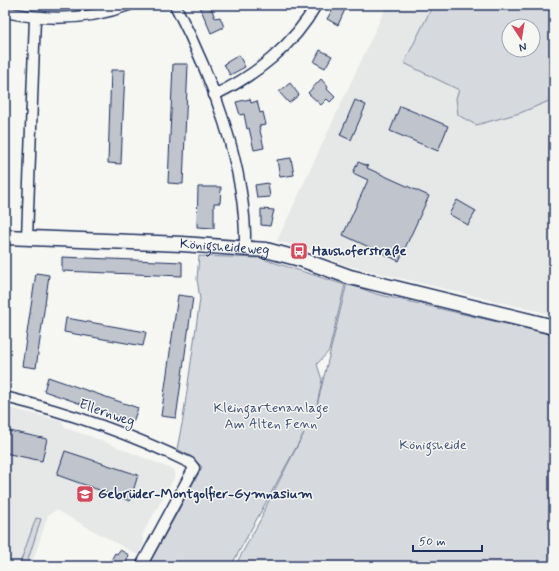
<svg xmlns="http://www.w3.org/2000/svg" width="559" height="571" font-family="Mynerve,sans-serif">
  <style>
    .built { fill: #e6e7e7 }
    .green { fill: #d6d9dd; stroke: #78849e; fill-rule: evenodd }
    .building { fill: #c0c4cd; stroke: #1b2f5e }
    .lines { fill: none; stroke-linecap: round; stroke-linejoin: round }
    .street-casing { stroke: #1b2f5e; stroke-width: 13 }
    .secondary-casing { stroke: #1b2f5e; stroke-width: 17 }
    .street { stroke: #f6f6f2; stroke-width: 10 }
    .secondary { stroke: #f6f6f2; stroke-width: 14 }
    .labels { text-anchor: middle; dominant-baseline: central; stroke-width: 3; stroke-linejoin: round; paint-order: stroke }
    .street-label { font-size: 14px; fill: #1b2f5e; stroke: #f6f6f2 }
    .poi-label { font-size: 14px; font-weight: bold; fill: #1b2f5e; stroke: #f6f6f2; text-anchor: start }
    .park-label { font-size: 14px; fill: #405177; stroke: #f6f6f2 }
  </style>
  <rect width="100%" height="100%" fill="#f6f6f2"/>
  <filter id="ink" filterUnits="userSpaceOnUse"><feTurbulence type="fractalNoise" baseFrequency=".025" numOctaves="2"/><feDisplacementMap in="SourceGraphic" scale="8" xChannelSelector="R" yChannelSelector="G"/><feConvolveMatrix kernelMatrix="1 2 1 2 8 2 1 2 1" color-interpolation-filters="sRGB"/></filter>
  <g filter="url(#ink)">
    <g class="built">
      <polygon points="387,5 433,5 404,63 460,90 456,98 458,115 476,125 520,113 554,99 554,315 345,265 312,250 277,241"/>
      <polygon points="5,407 62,421 65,428 95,438 174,470 174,478 142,535 144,544 138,555 56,510 48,515 31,566 5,566"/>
    </g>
    <g class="green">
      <path d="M433,5H554V99L520,113L476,125L458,115L456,98L459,90L404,63ZM509,26H533V50H509Z"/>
      <polygon points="199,256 260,258 345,285 329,351 317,364 322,380 317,405 347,283 376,294 554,335 554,566 235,566 263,515 262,514 304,433 231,566 148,566 202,467 192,457 177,449 183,419 200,299 197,279"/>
      <polygon points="36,518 41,519 26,566 19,566"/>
    </g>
    <g class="building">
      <polygon points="199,5 210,5 215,18 220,17 224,27 211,33"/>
      <polygon points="335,5 347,5 338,25 327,19"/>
      <polygon points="320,50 332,56 325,68 314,62"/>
      <polygon points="239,55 245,67 230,75 224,64"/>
      <polygon points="173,64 188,64 183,184 168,183"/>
      <polygon points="111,70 125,70 121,164 108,163"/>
      <polygon points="321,79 328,87 327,89 335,97 330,102 327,99 321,105 308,93"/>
      <polygon points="290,83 299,95 289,103 279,92"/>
      <polygon points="250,99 251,103 257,101 260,113 263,112 266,125 259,126 264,148 254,150 249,128 247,129 244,114 240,115 236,102"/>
      <polygon points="355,100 366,105 351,140 340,135"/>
      <polygon points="400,106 448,126 438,151 390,131"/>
      <polygon points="291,158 294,175 280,177 277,160"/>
      <polygon points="358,162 368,166 367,168 429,196 399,261 343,235 368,180 353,173"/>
      <polygon points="268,183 270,197 257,198 255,185"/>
      <polygon points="198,187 221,187 220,203 214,203 214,228 197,227"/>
      <polygon points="457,200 476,211 468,225 449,214"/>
      <polygon points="261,209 274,210 270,226 261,225"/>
      <polygon points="62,257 182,262 182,276 62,271"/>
      <polygon points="36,273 49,275 36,368 22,366"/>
      <polygon points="178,295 193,297 176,418 161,416"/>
      <polygon points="66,318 146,332 143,346 64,332"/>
      <polygon points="48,377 138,408 133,422 44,391"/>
      <polygon points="5,430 47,439 42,461 5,453"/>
      <polygon points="65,451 138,475 130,501 57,475"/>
      <polygon points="120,550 129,555 125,566 108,566 115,553 117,554"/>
    </g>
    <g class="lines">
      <defs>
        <g id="street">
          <path d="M175,5C211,74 247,169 245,247"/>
          <path d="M5,12C47,21 89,20 129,5"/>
          <path d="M214,95C255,76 294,45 316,5"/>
          <polyline points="27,238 35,18"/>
          <path d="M5,397C71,413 129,433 190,463L194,468L141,566"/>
        </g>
        <g id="secondary">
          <path id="s1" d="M5,237L182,244L266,250L300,259L350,277L554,327"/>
        </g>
      </defs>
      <use href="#street" class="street-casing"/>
      <use href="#secondary" class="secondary-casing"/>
      <use href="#street" class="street"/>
      <use href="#secondary" class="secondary"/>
    </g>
  </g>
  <defs>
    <symbol id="bus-square" viewBox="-11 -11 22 22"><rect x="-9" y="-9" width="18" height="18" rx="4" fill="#d1495b" stroke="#f6f6f2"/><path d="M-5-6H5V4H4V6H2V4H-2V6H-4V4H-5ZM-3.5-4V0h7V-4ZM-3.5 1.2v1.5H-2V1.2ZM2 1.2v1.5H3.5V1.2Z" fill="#fff"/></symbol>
    <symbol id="school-square" viewBox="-11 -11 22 22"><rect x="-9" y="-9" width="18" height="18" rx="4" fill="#d1495b" stroke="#f6f6f2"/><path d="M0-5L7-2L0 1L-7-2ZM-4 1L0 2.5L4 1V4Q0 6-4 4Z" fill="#fff"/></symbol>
  </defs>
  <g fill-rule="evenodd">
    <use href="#bus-square" x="289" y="241" width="20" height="20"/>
    <use href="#school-square" x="75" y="484" width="20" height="20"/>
  </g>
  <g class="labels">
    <g class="street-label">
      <text stroke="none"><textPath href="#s1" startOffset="220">Königsheideweg</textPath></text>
      <text transform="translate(107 413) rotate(19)">Ellernweg</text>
    </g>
    <g class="poi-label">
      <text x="312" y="251">Haushoferstraße</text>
      <text x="98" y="494">Gebrüder-Montgolfier-Gymnasium</text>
    </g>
    <g class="park-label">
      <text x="271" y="408">Kleingartenanlage<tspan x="271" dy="16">Am Alten Fenn</tspan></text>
      <text x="433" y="445">Königsheide</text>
    </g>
  </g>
  <rect width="559" height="571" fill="none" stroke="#f6f6f2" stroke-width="20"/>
  <rect x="10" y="10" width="539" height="551" fill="none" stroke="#1b2f5e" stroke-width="1.5" filter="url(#ink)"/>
  <g transform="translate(521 38) rotate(168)"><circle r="19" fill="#f6f6f2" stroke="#9ea6b7"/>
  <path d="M0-3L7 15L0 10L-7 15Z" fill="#d1495b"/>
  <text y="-6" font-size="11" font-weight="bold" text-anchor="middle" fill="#1b2f5e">N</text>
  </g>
  <path d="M413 545v6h69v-6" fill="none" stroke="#1b2f5e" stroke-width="2"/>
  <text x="419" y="545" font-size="12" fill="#1b2f5e" stroke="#f6f6f2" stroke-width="3" paint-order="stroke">50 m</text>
</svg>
